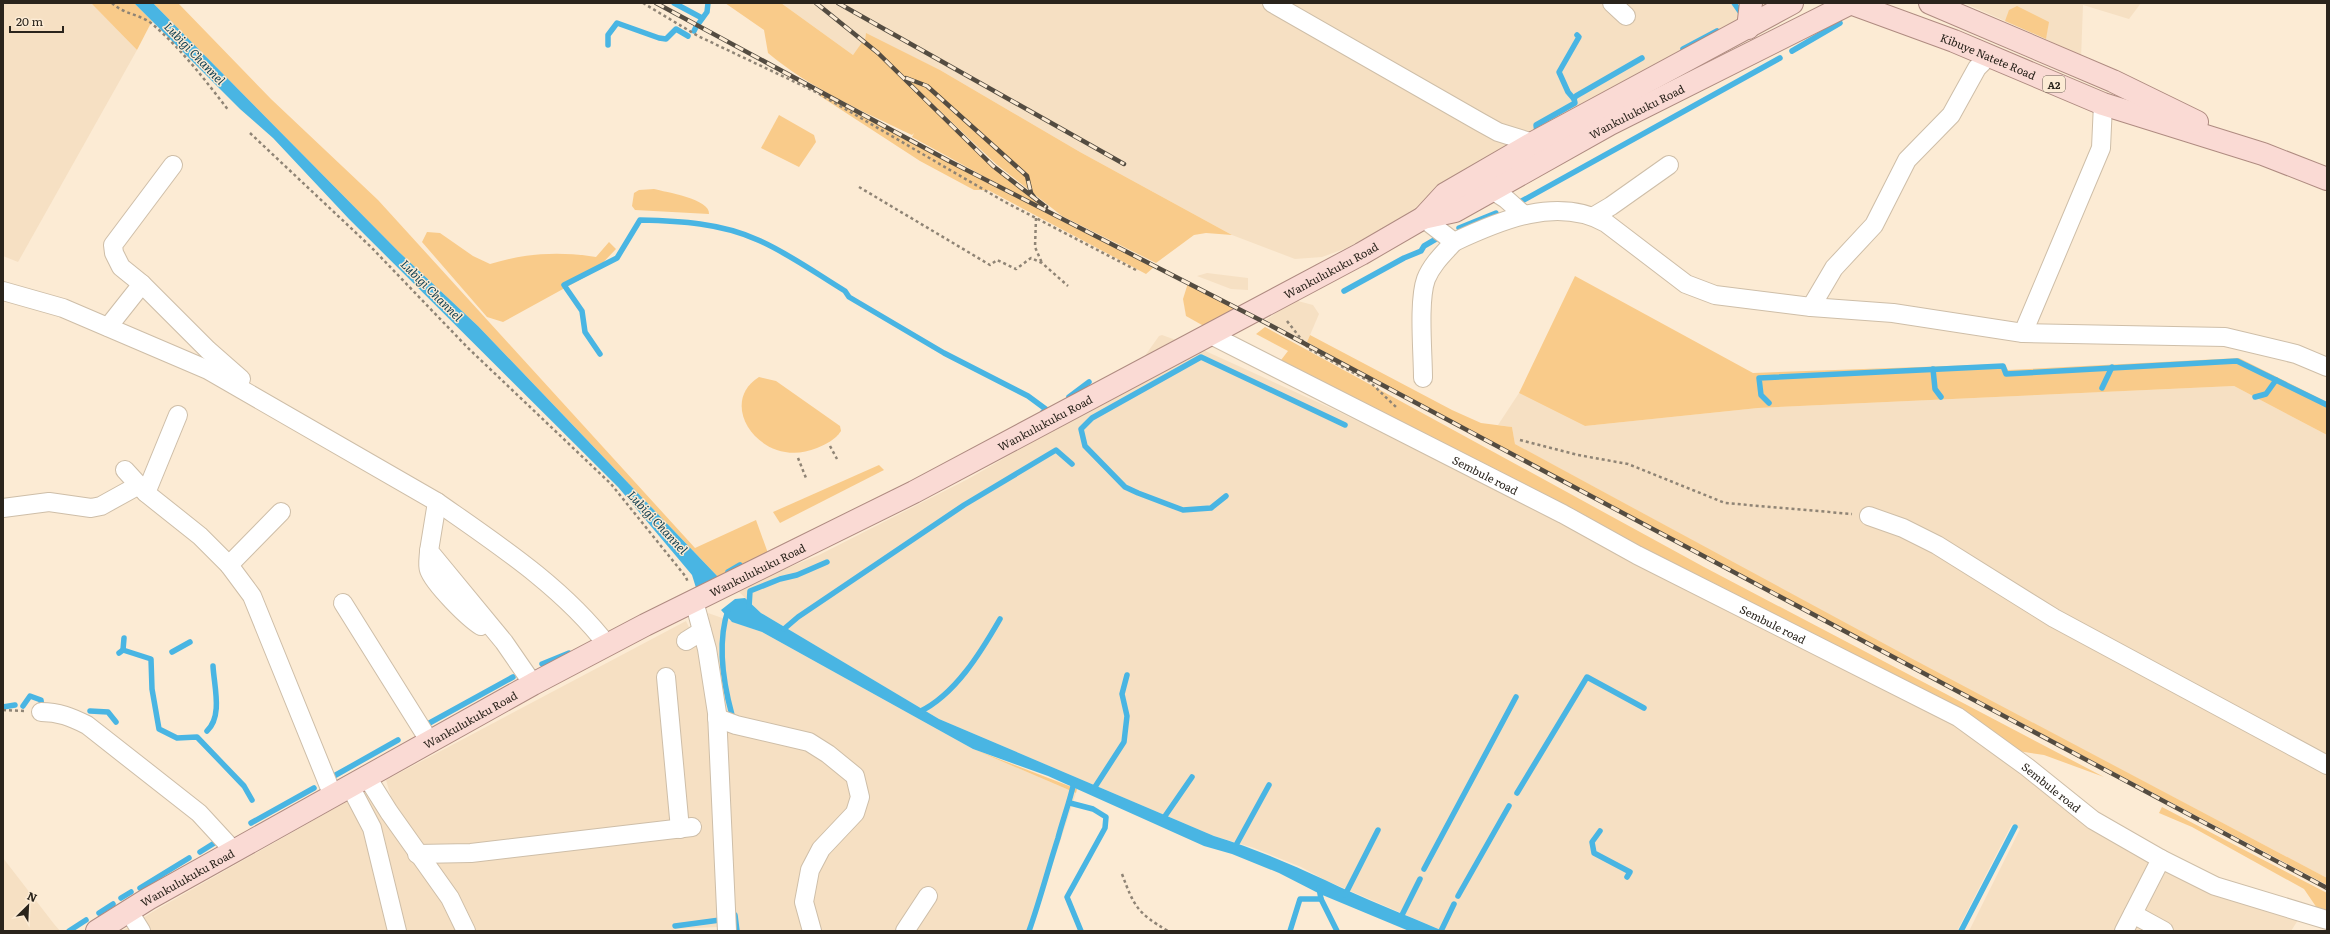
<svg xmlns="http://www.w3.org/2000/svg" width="2330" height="934" font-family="Literata,serif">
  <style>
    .built { fill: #f6e0c3 }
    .green { fill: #f9cb8a }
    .water { fill: #49b5e3 }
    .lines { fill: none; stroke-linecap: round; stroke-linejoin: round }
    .stream { stroke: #49b5e3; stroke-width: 5.5 }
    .minor-casing { stroke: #cebea8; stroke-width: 20 }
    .major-casing { stroke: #af8b81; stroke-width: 24 }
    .path { stroke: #8f8475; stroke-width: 2.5; stroke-dasharray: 3 3; stroke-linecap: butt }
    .minor { stroke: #fff; stroke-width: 18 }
    .major { stroke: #fadad4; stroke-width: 22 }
    .rail-casing { stroke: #544c41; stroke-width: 4.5 }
    .rail { stroke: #fcebd4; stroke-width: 3; stroke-dasharray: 9; stroke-linecap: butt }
    .labels { text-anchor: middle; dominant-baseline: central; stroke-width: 3; stroke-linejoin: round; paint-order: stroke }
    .shield { fill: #fcebd4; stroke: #696053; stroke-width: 1 }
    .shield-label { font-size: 10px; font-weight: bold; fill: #2a241c }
    .street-label { font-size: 11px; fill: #2a241c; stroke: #fcebd4 }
    .water-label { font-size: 12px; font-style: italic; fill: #0d3d50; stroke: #fcebd4 }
  </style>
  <rect width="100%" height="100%" fill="#fcebd4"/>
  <g class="built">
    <polygon points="3,3 91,3 137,50 18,262 3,256"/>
    <polygon points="781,3 1773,3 1554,133 1347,248 1322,257 1295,259 1232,235 1080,152 940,70 866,34 865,40 853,55"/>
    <polygon points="1964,3 2141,3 2129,19 2083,5 2081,59 2046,39"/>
    <polygon points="1207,273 1248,278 1248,290 1231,289 1197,276"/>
    <polygon points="1294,300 1313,305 1319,314 1307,342 1266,320"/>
    <polygon points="1162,335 1201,349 1335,410 1539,510 1931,708 2033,781 2080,822 2202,889 2300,917 2291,931 1969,931 2020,829 2012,824 1957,931 1443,931 1325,880 1301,867 1254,848 1214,836 939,719 761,613 739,592 765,577 819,555 968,479 1078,416 1137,367 1159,336"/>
    <polygon points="2234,386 2327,435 2327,878 1911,659 1515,444 1512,427 1498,425 1519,393 1585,426 1758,408"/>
    <polygon points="708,613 762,632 973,749 1076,793 1031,931 733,931 726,729"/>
    <polygon points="686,621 700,650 716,748 723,917 718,927 674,929 673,931 122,931 154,911 367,790 397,817 386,780"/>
    <polygon points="3,858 54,924 60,931 3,931"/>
  </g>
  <g class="green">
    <polygon points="91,3 134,3 152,21 137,50"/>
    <polygon points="153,3 178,3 271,99 378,200 695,548 756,520 769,556 721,580 478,326 399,252"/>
    <path d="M725,3H781L853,55L863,41L994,168L1051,213L912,137L914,133L912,135C864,112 808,87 768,53L764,30Z"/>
    <polygon points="2017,6 2049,22 2046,39 2005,21 2009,10"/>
    <polygon points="866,33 940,70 1080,152 1232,235 1206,233 1194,235 1156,263 1062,216 996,164 865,40"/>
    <polygon points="822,93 988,182 1154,267 1146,274 988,190 974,190 920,161 820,96"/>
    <polygon points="779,115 814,135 816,142 799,167 761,148"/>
    <path d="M654,189C665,192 711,199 709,214L635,210L632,206L634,193L639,190Z"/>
    <path d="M427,232L440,233L473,256L490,264C526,253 559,251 596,257L609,242L616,249L594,272L503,322L487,317L422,242Z"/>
    <polygon points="1575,276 1753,373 2005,364 2008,370 2239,358 2327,402 2327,435 2234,386 1758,408 1585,426 1519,393"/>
    <polygon points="1188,283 1257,319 1219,326 1202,325 1186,316 1183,299"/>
    <polygon points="1265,327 1704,567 2104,777 2044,755 2018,751 1985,726 1952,706 1278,364 1288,351 1256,334"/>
    <polygon points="1310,335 1452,410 1481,423 1512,427 1515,444 1907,656 2327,878 2327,885 1400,394 1307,342"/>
    <path d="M759,377L776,381L840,426L841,431C835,440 826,444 817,448C762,471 715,404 759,377Z"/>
    <polygon points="879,465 884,470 780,523 773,512"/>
    <polygon points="973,749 1077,789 1076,793"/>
    <polygon points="2162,807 2327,893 2327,915 2319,911 2304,889 2192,827 2159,813"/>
  </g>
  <g class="water">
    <polygon points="134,3 153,3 399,252 478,326 721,580 697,591 692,575 618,487 349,219 273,138 240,109"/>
    <path d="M745,598L761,613L939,719L1214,836C1253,848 1288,863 1325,880C1364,899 1404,914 1443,931H1409L1320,894L1279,873L1232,854L1204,846L1048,776L973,749L762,632L732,622L721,610L735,599Z"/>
  </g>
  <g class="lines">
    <g class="stream">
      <polyline points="674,3 702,18"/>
      <polyline points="1734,3 1743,16"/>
      <polyline points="699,23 707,12 708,3"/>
      <polyline points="694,31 696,27"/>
      <polyline points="608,45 608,35 617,23 659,38 666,39 676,29 688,36"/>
      <polyline points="1683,49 1717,31"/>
      <polyline points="1792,51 1840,23"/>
      <polyline points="1574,99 1568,92 1559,72 1579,37 1577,35"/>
      <polyline points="1537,133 1536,125 1575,103 1574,99 1576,96 1642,58"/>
      <polyline points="1520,202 1780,58"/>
      <polyline points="1459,228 1496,213"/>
      <polyline points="1344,291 1404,258 1421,251 1424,246 1436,239"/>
      <path d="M600,354L585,332L582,311L564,285L617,258L640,220C680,221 721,223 758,240C788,253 817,274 845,291L849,297L944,353L1028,396L1047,410L1043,412"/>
      <polyline points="1933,369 1935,389 1941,397"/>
      <polyline points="2102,388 2112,367"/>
      <polyline points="1069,397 1089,382"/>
      <polyline points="2255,397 2266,394 2276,380"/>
      <polyline points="1769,403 1761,395 1759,378 2003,366 2006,374 2237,361 2327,405"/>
      <polyline points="1226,496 1211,508 1183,510 1138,493 1125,487 1085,446 1081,429 1092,418 1201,357 1345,425"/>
      <polyline points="728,572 740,565"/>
      <polyline points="749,607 750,591 780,579 797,575 827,562"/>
      <path d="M728,610C717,643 723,682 732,715"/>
      <polyline points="784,629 798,617 964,505 1056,450 1072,464"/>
      <polyline points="123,650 124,638"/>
      <polyline points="172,652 190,642"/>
      <polyline points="119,653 123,650 151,659 152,689 159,729 177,738 197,737 244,786 252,800"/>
      <polyline points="542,664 569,653"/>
      <polyline points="23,706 30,696 41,700 42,709"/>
      <polyline points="3,707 15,705"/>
      <polyline points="90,711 108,712 116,722"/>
      <path d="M919,712C955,695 981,652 1000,619"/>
      <polyline points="424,726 513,677"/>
      <path d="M207,731C223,716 214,686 213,666"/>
      <polyline points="334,776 398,740"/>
      <polyline points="1093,790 1124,742 1127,716 1122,694 1127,675"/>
      <polyline points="1517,793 1587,677 1644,708"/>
      <polyline points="1070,803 1093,809 1106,817 1105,828 1067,897 1081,931"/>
      <polyline points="1163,819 1192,777"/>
      <polyline points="251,823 314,788"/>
      <polyline points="1600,831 1592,842 1594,853 1630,872 1627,877"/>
      <polyline points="1235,847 1269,785"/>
      <polyline points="200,852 216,842 215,838"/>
      <polyline points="1424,869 1516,697"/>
      <polyline points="140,888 189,858"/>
      <polyline points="1319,888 1321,899 1337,931"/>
      <polyline points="1345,895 1378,830"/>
      <polyline points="1458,896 1509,806"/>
      <polyline points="121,898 131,892"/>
      <polyline points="99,913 113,904"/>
      <polyline points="735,915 737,931"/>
      <polyline points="1400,919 1420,879"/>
      <polyline points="675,926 720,920"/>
      <polyline points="69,931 86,920"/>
      <path d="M1029,931C1040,900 1048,869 1058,838C1063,819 1070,801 1074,782"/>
      <polyline points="1290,931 1300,899 1321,899"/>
      <polyline points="1441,931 1454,904"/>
      <polyline points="1961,931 2015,827"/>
    </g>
    <defs>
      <g id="minor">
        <polyline points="1272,3 1480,122 1498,132 1533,143"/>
        <polyline points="1612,3 1626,16"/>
        <polyline points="173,165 113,245 114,253 121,267 142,284 208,350 241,379"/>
        <polyline points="1492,190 1506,199 1524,215"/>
        <polyline points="1594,216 1611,206 1669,165"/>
        <path d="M1423,218L1454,242C1501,220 1557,196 1606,223L1686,284L1715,295L1811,307L1893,313L2023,333L2225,337L2296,354L2327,367"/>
        <polyline points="3,291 63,308 208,370 437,502 429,551 504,642 533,684"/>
        <polyline points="1811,307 1834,268 1874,225 1907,160 1951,115 1977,68 1989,56"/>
        <polyline points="108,327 142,284"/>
        <polyline points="2023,333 2101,148 2103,104"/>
        <path id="s1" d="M1211,335L1563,514L1637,555L1958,717L2027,767L2093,820L2161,859L2215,886L2327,920"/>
        <path d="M1423,378C1423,353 1418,301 1426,279C1432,264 1444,253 1454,242"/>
        <polyline points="125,470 146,493 200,536 229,565 252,596 333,796"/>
        <polyline points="146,493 178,415"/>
        <path d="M437,502C497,544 563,587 608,646"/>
        <polyline points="3,508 49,502 91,508 101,506 139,485"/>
        <polyline points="1869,516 1903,528 1937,545 2054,618 2327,765"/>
        <path d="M429,551C429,556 427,565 429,570C434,584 468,618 481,626"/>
        <polyline points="229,565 281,512"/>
        <polyline points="694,601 707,649 717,713 727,931"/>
        <polyline points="343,603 430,742"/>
        <polyline points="686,641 702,631"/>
        <polyline points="666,677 680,829"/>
        <path d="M41,712C59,712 71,717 87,725L199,813L234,851"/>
        <polyline points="717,718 736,725 809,742 828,754 855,776 860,797 855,813 821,849 810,870 804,902 812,931"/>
        <polyline points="367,777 389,812 450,898 466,931"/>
        <polyline points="350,786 372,828 397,931"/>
        <polyline points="417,854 471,853 692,827"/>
        <polyline points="128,910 141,931"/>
        <polyline points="2133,914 2164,931"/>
        <polyline points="905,931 928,896"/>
        <polyline points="2124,931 2161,859"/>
      </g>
      <g id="major">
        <path id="s2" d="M1850,3L1954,41L2103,104L2263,154L2327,179"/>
        <polyline points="1930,3 2113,81 2197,122"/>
        <polyline points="1748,28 1751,3"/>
        <path id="s3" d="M1423,218L1455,211L1610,124L1851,3"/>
        <path id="s4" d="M97,931L148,899L533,684L645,625L914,492L1361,254L1423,218L1445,194L1533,143L1792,3"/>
      </g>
    </defs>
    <use href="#minor" class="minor-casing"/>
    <use href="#major" class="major-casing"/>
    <g class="path">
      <path d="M112,3C123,14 139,14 151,23C181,48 205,80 229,111"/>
      <polyline points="643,3 698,36 816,92 1005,202 1136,270"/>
      <polyline points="250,133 371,247 468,348 611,484 686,577 688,583"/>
      <polyline points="859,187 990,265 997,260 1016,269 1031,258 1042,263 1068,286"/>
      <polyline points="1036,218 1035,247 1042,263"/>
      <polyline points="1287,321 1309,349 1369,381 1397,408"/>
      <polyline points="1520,440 1578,455 1628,464 1725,503 1852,514"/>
      <polyline points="830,446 837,459"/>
      <polyline points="798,458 806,478"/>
      <polyline points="3,710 25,711"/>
      <path d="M1122,874C1134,906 1137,913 1168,931"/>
    </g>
    <use href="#minor" class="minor"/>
    <use href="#major" class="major"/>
    <defs>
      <g id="rail">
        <polyline points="656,3 949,161 1266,323 2327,888"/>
        <polyline points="816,3 878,53 993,166 1046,207"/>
        <polyline points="838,3 1124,164"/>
        <polyline points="906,78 927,86 1027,176 1031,193 1034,197"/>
      </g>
    </defs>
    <use href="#rail" class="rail-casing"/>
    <use href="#rail" class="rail"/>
  </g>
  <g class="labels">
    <rect class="shield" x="2043" y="76" width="22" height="16" rx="3"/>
    <g class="shield-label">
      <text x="2054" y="84">A2</text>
    </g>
    <g class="street-label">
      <text stroke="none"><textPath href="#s2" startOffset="148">Kibuye Natete Road</textPath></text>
      <text stroke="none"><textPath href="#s3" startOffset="240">Wankulukuku Road</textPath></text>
      <text stroke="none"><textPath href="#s4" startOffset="1400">Wankulukuku Road</textPath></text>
      <text stroke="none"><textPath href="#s4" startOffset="1076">Wankulukuku Road</textPath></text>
      <text stroke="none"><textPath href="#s1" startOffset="308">Sembule road</textPath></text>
      <text stroke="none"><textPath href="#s4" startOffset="753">Wankulukuku Road</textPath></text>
      <text stroke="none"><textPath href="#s1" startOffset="632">Sembule road</textPath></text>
      <text stroke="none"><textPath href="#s4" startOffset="429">Wankulukuku Road</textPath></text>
      <text stroke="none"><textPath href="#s1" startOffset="956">Sembule road</textPath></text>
      <text stroke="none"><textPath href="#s4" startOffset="105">Wankulukuku Road</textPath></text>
    </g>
    <g class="water-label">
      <text transform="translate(195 53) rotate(46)">Lubigi Channel</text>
      <text transform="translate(432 290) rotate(45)">Lubigi Channel</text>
      <text transform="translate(658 522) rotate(47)">Lubigi Channel</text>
    </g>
  </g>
  <rect width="2330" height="934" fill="none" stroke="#2a241c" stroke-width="8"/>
  <g transform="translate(28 906) rotate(24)" stroke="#fcebd4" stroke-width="3" paint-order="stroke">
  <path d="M0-3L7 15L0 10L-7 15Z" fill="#2a241c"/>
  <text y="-6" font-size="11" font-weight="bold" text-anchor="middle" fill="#2a241c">N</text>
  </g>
  <path d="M10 26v6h53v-6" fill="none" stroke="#2a241c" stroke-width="2"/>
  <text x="16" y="26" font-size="12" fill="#2a241c" stroke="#fcebd4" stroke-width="3" paint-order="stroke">20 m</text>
</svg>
